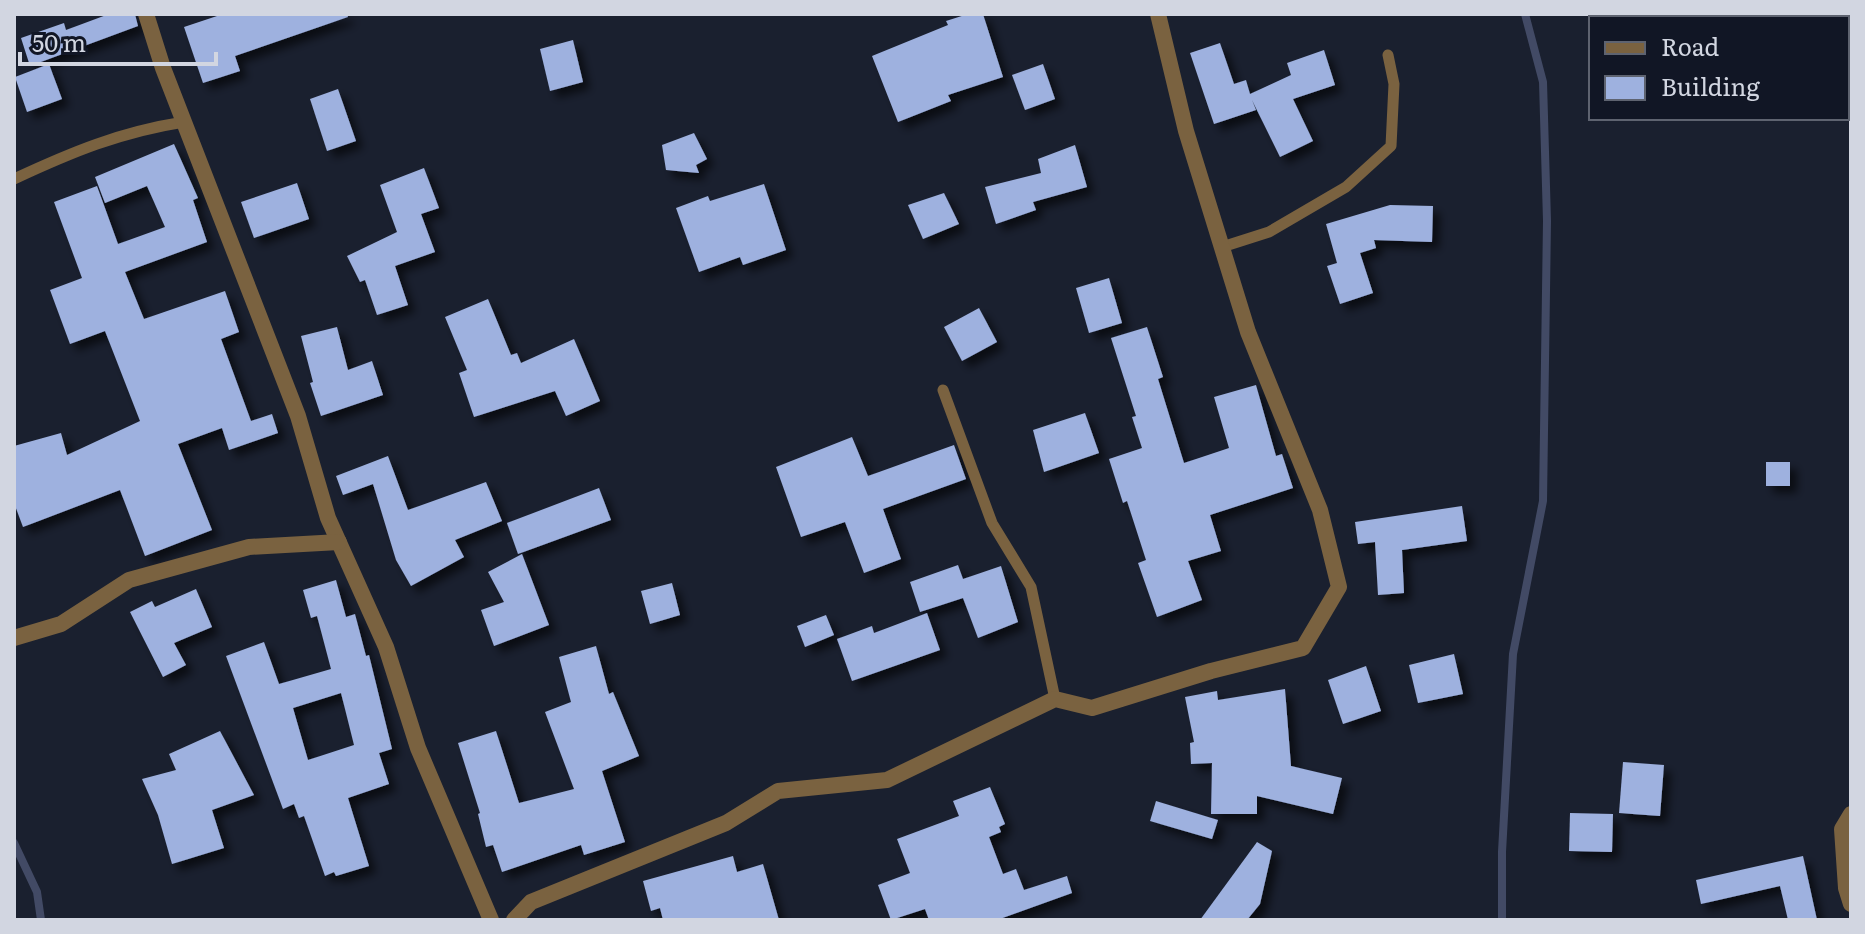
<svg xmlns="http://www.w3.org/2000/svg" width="1865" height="934" font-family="Literata,serif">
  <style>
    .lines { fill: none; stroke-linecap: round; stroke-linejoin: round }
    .stream { stroke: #424a65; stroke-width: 8 }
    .building { fill: #9eb1df; fill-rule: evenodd; filter: url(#shadow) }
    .service { stroke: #7a6240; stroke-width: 11 }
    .minor { stroke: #7a6240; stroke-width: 16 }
  </style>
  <defs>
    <filter id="shadow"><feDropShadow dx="7" dy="7" stdDeviation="4" flood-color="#0009"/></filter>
  </defs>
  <rect width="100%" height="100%" fill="#1a202f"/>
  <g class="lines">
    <g class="stream">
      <polyline points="14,843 37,892 41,920"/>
      <polyline points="1502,920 1502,852 1513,654 1543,501 1547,221 1543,82 1525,14"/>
    </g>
  </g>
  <g class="building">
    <polygon points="109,14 135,14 138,26 30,66 21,38 64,23 66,30"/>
    <polygon points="223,14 347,14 348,17 235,56 240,71 203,83 184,27"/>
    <polygon points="968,14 983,14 1003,77 948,95 951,101 898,122 872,56 948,25 946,21"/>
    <polygon points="573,40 583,82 550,91 540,49"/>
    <polygon points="1220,43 1234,84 1246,80 1250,94 1291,75 1287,63 1324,50 1335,85 1293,99 1313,141 1280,157 1252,100 1256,110 1214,124 1190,53"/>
    <polygon points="49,64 62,99 27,112 15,77"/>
    <polygon points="1043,64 1055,99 1025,110 1012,75"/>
    <polygon points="338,89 356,141 327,151 310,99"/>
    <polygon points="694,133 707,159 696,165 699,173 666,170 662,145"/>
    <polygon points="174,144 198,198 193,200 207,242 125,272 144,319 225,291 239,332 221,339 251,421 272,414 278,433 229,450 222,428 178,444 212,530 145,556 120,490 23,527 14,503 14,446 61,433 67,455 140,421 105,331 70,344 50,290 82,278 54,202 97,186 118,244 165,227 147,186 105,203 95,177"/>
    <polygon points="1075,145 1087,187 1033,202 1036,210 996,224 985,187 1041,173 1038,159"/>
    <polygon points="424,168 439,208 421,214 435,252 395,266 408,305 377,315 365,280 360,282 347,256 397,232 380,185"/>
    <polygon points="297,183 309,219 254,238 241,202"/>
    <polygon points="764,184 786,250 743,265 740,257 699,272 676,208 708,196 710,201"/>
    <polygon points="944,193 959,224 923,239 908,205"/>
    <polygon points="1390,205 1433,206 1432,242 1374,240 1376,248 1360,253 1373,293 1340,304 1327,266 1337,263 1326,224"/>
    <polygon points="1109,278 1122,323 1089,333 1076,288"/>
    <polygon points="488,299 511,355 517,353 521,363 574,339 600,401 566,416 555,391 474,417 459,373 467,370 445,317"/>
    <polygon points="979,308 997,342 962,361 944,327"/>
    <polygon points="337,327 348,370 372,361 383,395 321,416 310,383 313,382 301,336"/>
    <polygon points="1147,327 1163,377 1158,379 1184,463 1229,448 1214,397 1256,385 1276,456 1282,454 1293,488 1210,515 1221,551 1188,561 1202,600 1157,617 1138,563 1146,560 1127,501 1123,503 1109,459 1142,448 1132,417 1136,416 1111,338"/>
    <polygon points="1085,413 1099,453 1044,472 1033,430"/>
    <polygon points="852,437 868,476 954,445 966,479 883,509 901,559 864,573 845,522 801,537 776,467"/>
    <polygon points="388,456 408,510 486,482 502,521 455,540 464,557 411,586 396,560 373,484 343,495 336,476"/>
    <rect x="1766" y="462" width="24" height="24"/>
    <polygon points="599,488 611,520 518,554 507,523"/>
    <polygon points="1462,506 1467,541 1402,550 1404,593 1378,595 1375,542 1358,544 1355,522"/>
    <polygon points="522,554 549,625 494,646 481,610 504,602 488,572"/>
    <polygon points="958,565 963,579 1001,566 1018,622 978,638 963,598 920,612 910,582"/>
    <path d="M336,580L346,617L355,614L366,656L369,655L392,749L379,753L389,784L348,798L369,866L336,876L334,872L325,876L304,816L299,818L294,804L283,809L226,656L264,642L279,684L331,669L317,616L311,618L303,590ZM341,693L354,745L308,760L293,708Z"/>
    <polygon points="672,583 680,615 650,624 641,591"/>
    <polygon points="196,589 212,627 174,643 186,665 163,677 130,612 152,601 155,607"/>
    <polygon points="927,613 940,650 852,681 837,639 872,626 874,633"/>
    <polygon points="826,615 834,635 805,647 797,626"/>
    <polygon points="596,646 609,694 613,692 639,756 602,771 625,842 584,855 581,845 502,872 493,845 486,847 478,814 480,813 458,743 496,731 519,803 574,789 545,712 571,702 559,657"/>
    <polygon points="1454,654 1463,694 1418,703 1409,665"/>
    <polygon points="1366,666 1381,711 1343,724 1328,680"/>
    <polygon points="1285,689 1291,766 1342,778 1333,814 1257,796 1257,814 1211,814 1212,763 1191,764 1190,743 1194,742 1185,697 1217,691 1218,700"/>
    <polygon points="220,731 254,795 212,810 224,848 172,864 158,815 142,779 176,770 169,754"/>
    <polygon points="1623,762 1664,765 1660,816 1619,813"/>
    <polygon points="990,787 1005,824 999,827 1001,832 989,837 1003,874 1016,869 1024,890 1067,876 1072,893 997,920 929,920 925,909 891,920 878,885 910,873 897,839 959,816 953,801"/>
    <polygon points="1156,801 1218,820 1212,839 1150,821"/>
    <polygon points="1570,813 1613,814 1612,852 1569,851"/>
    <polygon points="1257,842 1272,851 1260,904 1247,920 1200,920"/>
    <polygon points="733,856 737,872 763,864 779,920 663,920 660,908 651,911 643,881"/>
    <polygon points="1803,856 1817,920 1788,920 1780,886 1701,904 1696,880"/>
  </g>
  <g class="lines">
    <g class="service">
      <path d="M14,179C72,152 120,132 184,122"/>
      <polyline points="1222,247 1269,232 1346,187 1391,146 1394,84 1388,55"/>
      <polyline points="943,390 992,523 1031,587 1055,699"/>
    </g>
    <g class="minor">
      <polyline points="146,14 163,68 298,416 328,518 386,647 418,748 491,920"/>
      <polyline points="14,638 61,624 129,580 249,547 339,542"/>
      <polyline points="1851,814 1842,829 1846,888 1851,904"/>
      <polyline points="514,920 531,902 726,823 778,791 887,780 1055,699 1092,708 1211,671 1303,648 1339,587 1320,510 1248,332 1186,131 1158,14"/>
    </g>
  </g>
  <rect width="1865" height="934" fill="none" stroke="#d2d6e1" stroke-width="32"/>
  <rect x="1589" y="16" width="260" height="104" fill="#111625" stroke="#5e6370" stroke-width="2"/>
  <rect x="1605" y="42" width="40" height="12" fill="#7a6240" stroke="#5e6370" stroke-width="2"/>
  <text x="1661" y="56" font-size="24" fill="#d2d6e1">Road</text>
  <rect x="1605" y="76" width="40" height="24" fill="#9eb1df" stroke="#5e6370" stroke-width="2"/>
  <text x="1661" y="96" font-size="24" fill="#d2d6e1">Building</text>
  <path d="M20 52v12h196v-12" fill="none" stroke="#d2d6e1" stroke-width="4"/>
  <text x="32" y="52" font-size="24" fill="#d2d6e1" stroke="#111625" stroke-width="6" paint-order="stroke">50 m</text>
</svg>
